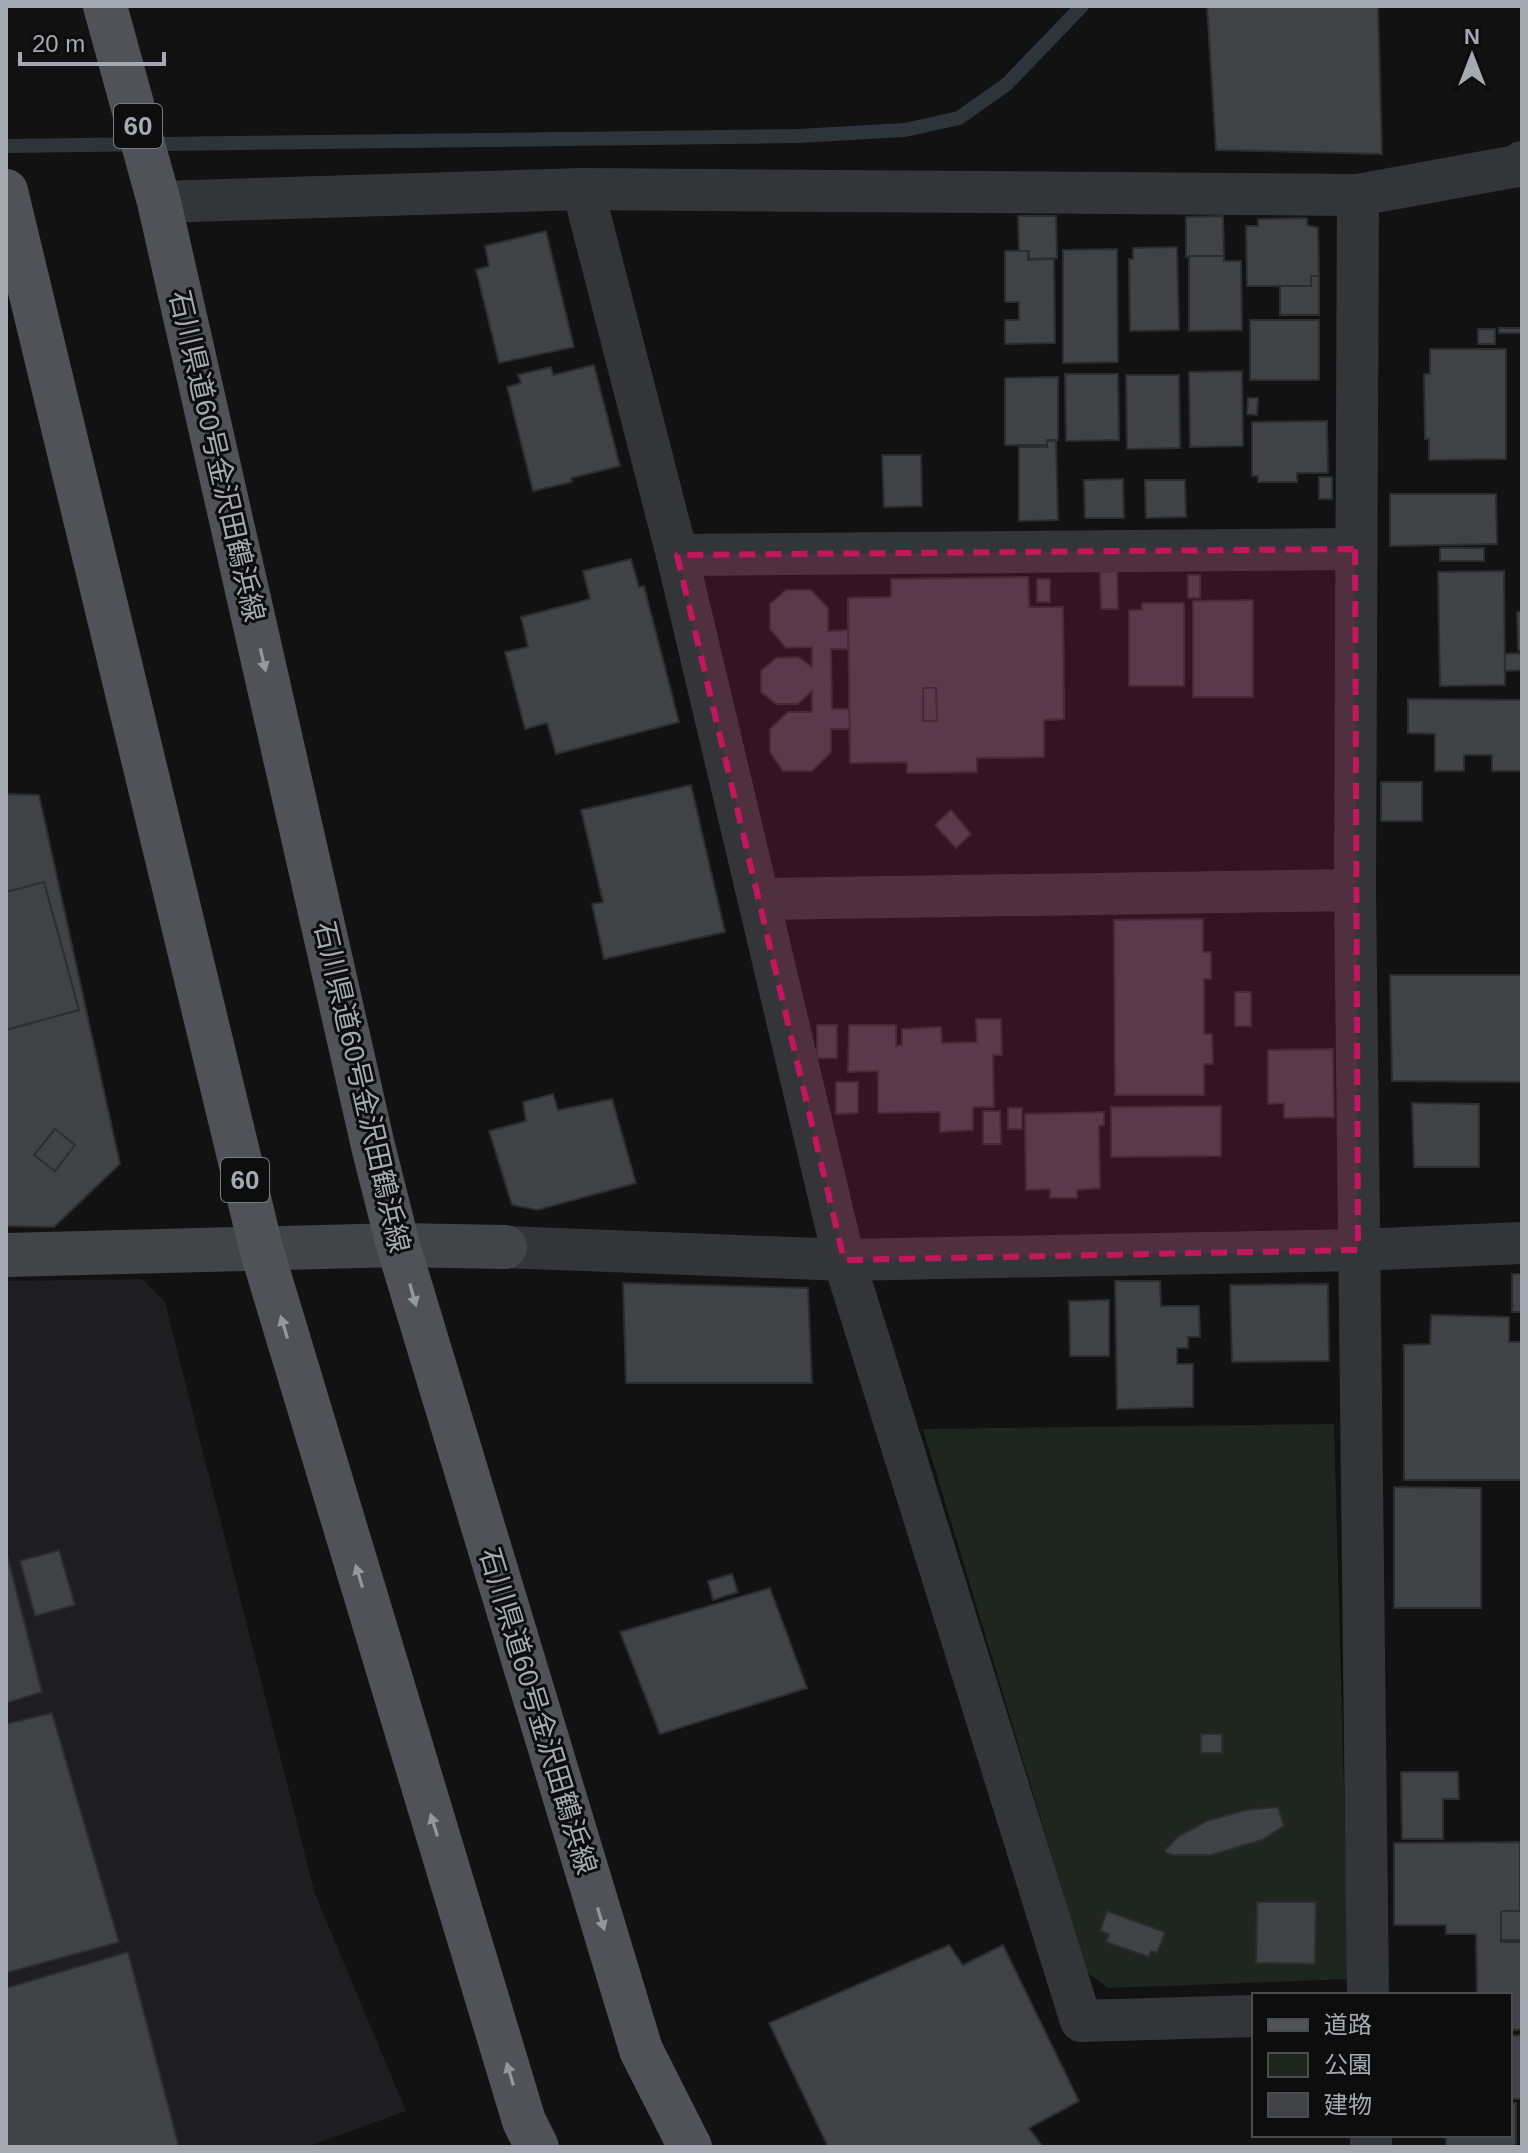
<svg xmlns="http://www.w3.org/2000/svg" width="1528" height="2153" font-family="Helvetica,'Noto Sans JP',sans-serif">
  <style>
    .built { fill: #1e1e20 }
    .green { fill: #1f261f }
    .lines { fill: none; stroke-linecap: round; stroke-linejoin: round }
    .stream { stroke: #2d353a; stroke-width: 14 }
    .building { fill: #414246; stroke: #2c2d2f; stroke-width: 2; fill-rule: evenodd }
    .street { stroke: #343538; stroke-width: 42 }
    .secondary { stroke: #424448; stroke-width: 44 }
    .primary { stroke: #505257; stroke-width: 44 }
    .oneway { fill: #9498a0 }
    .marked { fill: #c2185b; fill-opacity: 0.2; stroke: #c2185b; stroke-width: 6; stroke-dasharray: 16 10; stroke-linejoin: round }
    .labels { text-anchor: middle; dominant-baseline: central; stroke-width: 6; stroke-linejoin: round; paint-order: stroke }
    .shield { fill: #0d0d0e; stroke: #777b81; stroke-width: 2 }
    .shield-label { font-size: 26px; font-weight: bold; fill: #a5aab2 }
    .street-label { font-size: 28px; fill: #a5aab2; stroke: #0d0d0e }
  </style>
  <rect width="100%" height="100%" fill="#121213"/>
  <polygon class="built" points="142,1279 165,1302 315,1894 406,2111 307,2147 6,2147 6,1281"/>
  <polygon class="green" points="1334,1424 1349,1979 1108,1988 1087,1972 923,1429"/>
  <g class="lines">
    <polyline class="stream" points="6,146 798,136 905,130 959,118 1007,84 1082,6"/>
  </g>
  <g class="building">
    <polygon points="1207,6 1378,6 1382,154 1216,150"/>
    <polygon points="1018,216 1056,216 1057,258 1029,259 1029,251 1019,251"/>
    <polygon points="1223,216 1224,256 1186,257 1186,217"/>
    <polygon points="1307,218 1307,225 1318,228 1319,276 1311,276 1311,286 1247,286 1246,226 1258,226 1258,219"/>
    <polygon points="546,231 574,347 499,363 476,270 489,266 485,246"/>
    <polygon points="1177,247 1179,330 1130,331 1129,259 1133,259 1133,248"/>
    <polygon points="1117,249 1118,362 1063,363 1063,250"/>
    <polygon points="1005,251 1028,251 1028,260 1054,259 1055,343 1005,344 1005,320 1019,320 1019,302 1005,302"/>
    <polygon points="1189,256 1224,256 1224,261 1241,261 1242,330 1189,331"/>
    <polygon points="1311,276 1319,276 1319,315 1280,315 1280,286 1311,286"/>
    <rect x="1250" y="320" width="69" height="60"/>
    <rect x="1499" y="328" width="23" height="5"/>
    <rect x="1478" y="329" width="17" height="15"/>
    <polygon points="1430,349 1506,349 1506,459 1429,460 1429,439 1425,439 1424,374 1430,374"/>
    <polygon points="594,365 620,466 571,478 572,482 533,491 507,387 521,383 518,375 551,367 553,375"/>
    <polygon points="1242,371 1243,446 1190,447 1189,372"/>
    <polygon points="1065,374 1118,374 1119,440 1066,441"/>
    <polygon points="1126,375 1179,375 1180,448 1127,449"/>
    <polygon points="1058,377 1058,440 1047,440 1047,445 1005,445 1005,378"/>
    <polygon points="1248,398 1258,398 1257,415 1247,414"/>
    <polygon points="1327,421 1328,473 1297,473 1297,482 1258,482 1258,476 1252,476 1252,422"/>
    <polygon points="1047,441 1056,441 1058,520 1019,521 1019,447 1047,447"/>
    <polygon points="882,455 921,455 922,506 884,507"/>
    <rect x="1319" y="477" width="13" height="22"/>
    <polygon points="1123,479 1124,518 1085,518 1084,480"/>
    <polygon points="1145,480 1185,480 1186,517 1146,518"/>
    <polygon points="1390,494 1496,494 1497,544 1390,546"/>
    <rect x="1440" y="548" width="44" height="13"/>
    <polygon points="631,559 639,587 644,586 679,722 556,754 547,723 525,729 505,652 528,647 521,617 590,599 583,571"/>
    <polygon points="1117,571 1118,609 1101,609 1100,572"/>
    <polygon points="1504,571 1505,685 1440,686 1438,572"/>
    <rect x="1188" y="575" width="12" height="23"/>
    <path d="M1028,577L1029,607H1063L1064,719L1044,720V757L977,758V772L907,773V762L850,763L848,598L891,597V579ZM923,688H936L937,721H923Z"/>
    <polygon points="1028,577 1029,607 1063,607 1064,719 1044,720 1044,757 977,758 977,772 907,773 907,762 850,763 848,598 891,597 891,579"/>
    <rect x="1037" y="579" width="13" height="23"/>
    <polygon points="786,590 811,590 828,608 828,631 848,630 848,649 831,649 832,709 849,709 850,729 831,729 831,752 812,771 783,771 770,752 770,729 788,712 812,712 812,691 798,704 776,704 761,692 761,671 776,658 798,657 812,667 812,647 786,648 770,629 770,604"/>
    <polygon points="1253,600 1253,697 1193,697 1193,601"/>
    <polygon points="1142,603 1184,603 1184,686 1129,686 1129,610 1142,610"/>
    <polygon points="1517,612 1522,612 1522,650 1518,650"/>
    <polygon points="1522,653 1522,670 1505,671 1505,654"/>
    <polygon points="923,688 936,688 937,721 923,721"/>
    <polygon points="1408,699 1522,700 1522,771 1492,771 1492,755 1464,755 1464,771 1435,771 1435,734 1408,733"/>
    <rect x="1381" y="782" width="41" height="39"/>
    <polygon points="691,785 725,932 604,959 592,904 603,902 581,810"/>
    <polygon points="6,794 39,795 120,1164 54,1227 6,1226"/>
    <polygon points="951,810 971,834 956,848 935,825"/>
    <polygon points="44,882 79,1010 6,1030 6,892"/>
    <polygon points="1203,919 1203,952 1211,952 1211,979 1204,979 1204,1034 1212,1034 1213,1064 1204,1064 1204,1095 1115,1095 1114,920"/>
    <polygon points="1390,975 1522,975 1522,1082 1392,1081"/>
    <rect x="1235" y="992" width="16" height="34"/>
    <polygon points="976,1019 1001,1019 1002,1055 993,1055 994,1107 973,1107 973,1130 940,1132 940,1112 878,1113 878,1071 848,1072 849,1025 896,1025 896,1046 902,1045 902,1029 941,1027 942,1043 977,1042"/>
    <rect x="817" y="1025" width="20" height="33"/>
    <polygon points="1333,1049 1334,1117 1284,1118 1284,1103 1268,1104 1268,1050"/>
    <polygon points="836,1082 858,1082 858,1113 836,1114"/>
    <polygon points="553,1094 558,1110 612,1099 636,1183 537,1210 512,1205 489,1131 526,1121 523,1102"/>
    <polygon points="1412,1103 1479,1104 1479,1167 1414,1167"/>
    <polygon points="1221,1106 1221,1156 1111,1157 1111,1107"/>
    <rect x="1008" y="1108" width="14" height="21"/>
    <polygon points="983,1111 1000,1111 1001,1144 983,1144"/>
    <polygon points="1104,1112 1104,1125 1099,1126 1100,1188 1077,1190 1077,1198 1050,1198 1050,1189 1026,1190 1025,1114"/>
    <polygon points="55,1129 75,1145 55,1171 34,1155"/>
    <rect x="1512" y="1274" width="10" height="38"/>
    <polygon points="1115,1281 1160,1281 1161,1306 1199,1306 1200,1337 1188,1337 1188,1348 1177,1348 1177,1364 1193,1364 1193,1407 1117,1409"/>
    <polygon points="623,1283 808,1288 812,1383 626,1383"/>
    <polygon points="1328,1284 1329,1361 1232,1362 1230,1285"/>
    <polygon points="1109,1300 1109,1356 1070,1356 1069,1301"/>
    <polygon points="1431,1315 1509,1317 1509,1342 1522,1342 1522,1480 1404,1480 1404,1345 1430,1344"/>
    <polygon points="1394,1487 1481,1488 1481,1608 1394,1608"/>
    <polygon points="6,1550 42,1692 6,1703"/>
    <polygon points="59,1550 75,1605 35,1616 20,1561"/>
    <polygon points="732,1574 738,1592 713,1600 708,1581"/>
    <polygon points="770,1588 807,1688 660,1734 620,1632"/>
    <polygon points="52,1713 119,1942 6,1973 6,1724"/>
    <rect x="1201" y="1734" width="21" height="19"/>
    <polygon points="1401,1772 1458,1772 1459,1799 1443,1799 1443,1839 1402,1839"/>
    <polygon points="1278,1807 1284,1826 1262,1840 1211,1855 1173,1855 1166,1853 1165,1850 1179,1836 1207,1821 1246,1810"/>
    <polygon points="1520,1842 1520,1911 1501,1911 1501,1942 1522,1942 1522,2030 1510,2030 1510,1995 1450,1995 1477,1995 1476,1934 1446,1934 1446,1925 1394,1925 1394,1843"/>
    <polygon points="1257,1902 1316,1902 1315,1964 1256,1963"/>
    <polygon points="1107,1911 1165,1932 1157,1953 1151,1951 1149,1957 1106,1942 1109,1934 1100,1931"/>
    <rect x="1501" y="1911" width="21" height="29"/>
    <polygon points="949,1945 963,1965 1003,1945 1079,2101 1029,2128 1043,2147 828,2147 769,2023"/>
    <polygon points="128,1952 179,2147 6,2147 6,1988"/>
    <polygon points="1522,2035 1522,2099 1510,2099 1510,2036"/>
    <polygon points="1510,2103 1516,2103 1516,2147 1446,2147 1446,2135 1510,2135"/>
  </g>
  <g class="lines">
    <g class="street">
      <polyline points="1358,195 1355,890 1368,1995"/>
      <polyline points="159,202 583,189"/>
      <polyline points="677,555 1355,549"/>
      <polyline points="760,899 1355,890"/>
      <polyline points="505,1247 844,1260 1358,1250 1522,1243"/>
      <polyline points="1254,2016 1081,2021 844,1260 677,555 583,189 1358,195 1517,166 1522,162"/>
      <polyline points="1371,2135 1371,2147"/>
    </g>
    <polyline class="secondary" points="6,1255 398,1245 505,1247"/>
    <g class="primary">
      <polyline points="105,6 159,202 373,1146 398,1245 641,2050 690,2147"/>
      <polyline points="6,191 261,1248 524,2121 537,2147"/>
    </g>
  </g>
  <defs><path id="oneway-solid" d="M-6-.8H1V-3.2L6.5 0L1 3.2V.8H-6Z" transform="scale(2)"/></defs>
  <g class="oneway">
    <use href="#oneway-solid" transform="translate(263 660) rotate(77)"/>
    <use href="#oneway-solid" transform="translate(413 1295) rotate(74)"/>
    <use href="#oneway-solid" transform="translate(284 1327) rotate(-107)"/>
    <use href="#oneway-solid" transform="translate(359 1576) rotate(-107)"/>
    <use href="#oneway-solid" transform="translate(434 1825) rotate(-107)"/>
    <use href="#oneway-solid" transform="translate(601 1919) rotate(73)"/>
    <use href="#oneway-solid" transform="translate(510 2074) rotate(-107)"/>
  </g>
  <path class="marked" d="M1355,549L1358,1250L844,1260L677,555Z"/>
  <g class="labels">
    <g class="shield">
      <rect x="114" y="104" width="48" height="44" rx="6"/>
      <rect x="221" y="1158" width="48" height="44" rx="6"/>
    </g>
    <g class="shield-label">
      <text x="138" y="126">60</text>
      <text x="245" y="1180">60</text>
    </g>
    <g class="street-label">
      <text transform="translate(217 456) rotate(77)">石川県道60号金沢田鶴浜線</text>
      <text transform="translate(362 1087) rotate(77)">石川県道60号金沢田鶴浜線</text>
      <text transform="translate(538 1711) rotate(73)">石川県道60号金沢田鶴浜線</text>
    </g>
  </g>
  <rect width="1528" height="2153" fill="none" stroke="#a5aab2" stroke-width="16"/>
  <rect x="1252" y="1993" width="260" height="144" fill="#0d0d0e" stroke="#4a4c50" stroke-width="2"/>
  <rect x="1268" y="2019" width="40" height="12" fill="#505257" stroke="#4a4c50" stroke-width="2"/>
  <text x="1324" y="2033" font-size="24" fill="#a5aab2">道路</text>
  <rect x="1268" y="2053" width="40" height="24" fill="#1f261f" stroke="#4a4c50" stroke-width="2"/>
  <text x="1324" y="2073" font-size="24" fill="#a5aab2">公園</text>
  <rect x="1268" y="2093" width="40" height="24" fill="#414246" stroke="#4a4c50" stroke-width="2"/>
  <text x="1324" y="2113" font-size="24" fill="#a5aab2">建物</text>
  <g transform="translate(1472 56)" stroke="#0d0d0e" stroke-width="6" paint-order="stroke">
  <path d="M0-6L14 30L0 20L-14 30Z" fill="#a5aab2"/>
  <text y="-12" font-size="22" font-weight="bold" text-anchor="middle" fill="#a5aab2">N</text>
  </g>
  <path d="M20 52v12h144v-12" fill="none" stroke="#a5aab2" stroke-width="4"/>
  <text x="32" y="52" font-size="24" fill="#a5aab2" stroke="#0d0d0e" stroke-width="6" paint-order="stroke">20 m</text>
</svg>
